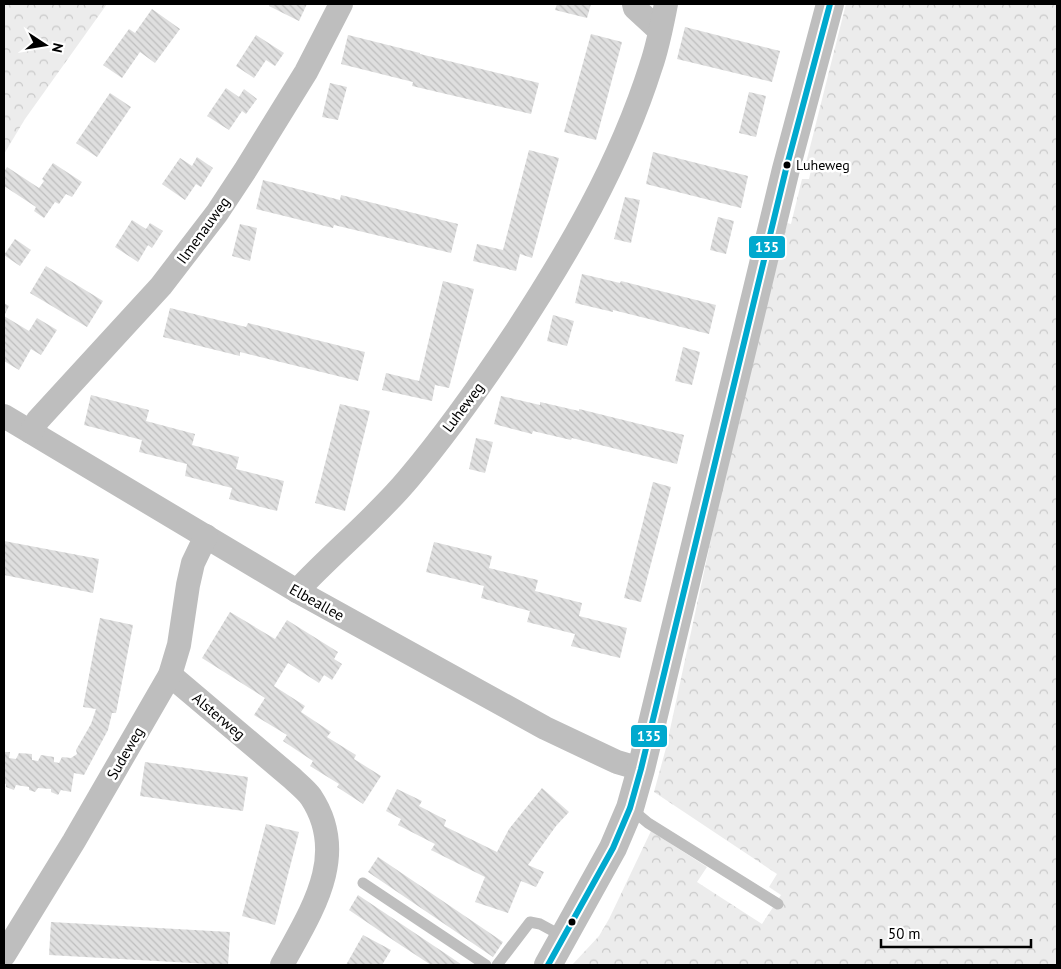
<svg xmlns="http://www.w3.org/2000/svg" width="1061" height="969" font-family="'PT Sans',sans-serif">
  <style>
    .forest { fill: url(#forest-crowns) }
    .building { fill: url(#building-back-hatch) }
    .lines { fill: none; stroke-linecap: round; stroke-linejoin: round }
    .service { stroke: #bebebe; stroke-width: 11 }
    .minor { stroke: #bebebe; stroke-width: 24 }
    .tertiary { stroke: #bebebe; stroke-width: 28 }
    .bus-1-casing { stroke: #fff; stroke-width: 10 }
    .bus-1 { stroke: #00a9ce; stroke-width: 6 }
    .bus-dot { fill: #000; stroke: #fff; stroke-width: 2 }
    .labels { text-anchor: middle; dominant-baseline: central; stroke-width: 5; stroke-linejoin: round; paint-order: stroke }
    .bus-label { font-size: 14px; fill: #000; stroke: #fff; text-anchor: start }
    .street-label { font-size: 15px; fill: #000; stroke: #fff }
    .line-badge { stroke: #fff; stroke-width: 2 }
    .badge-label { font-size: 14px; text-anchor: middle; font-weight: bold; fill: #fff }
  </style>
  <defs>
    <pattern id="forest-crowns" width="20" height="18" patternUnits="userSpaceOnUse" patternTransform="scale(1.25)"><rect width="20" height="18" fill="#ececec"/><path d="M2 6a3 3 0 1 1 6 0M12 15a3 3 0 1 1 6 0" fill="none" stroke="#c9c9c9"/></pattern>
    <pattern id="building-back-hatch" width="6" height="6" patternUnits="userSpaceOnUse" patternTransform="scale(1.25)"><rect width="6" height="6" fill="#dfdfdf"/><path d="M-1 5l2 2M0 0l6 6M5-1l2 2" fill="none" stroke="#bebebe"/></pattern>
  </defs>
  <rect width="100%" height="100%" fill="#fff"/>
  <g class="forest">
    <polygon points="4,4 107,4 25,119 4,154"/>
    <polygon points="846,4 1057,4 1057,965 572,965 599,936 609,919 651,831 707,867 697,882 762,924 781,895 769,887 777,874 654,792 666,748 726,470 787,223 791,224 802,179 809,179 812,166 806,163"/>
  </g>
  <g class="building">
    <polygon points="270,4 307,4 299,21 269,6"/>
    <polygon points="557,4 591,4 587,18 555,10"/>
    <polygon points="152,9 180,29 155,63 140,52 122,78 103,65 129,29 135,33"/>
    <polygon points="685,27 780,51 772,82 677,59"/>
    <polygon points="591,34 622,42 596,140 564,132"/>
    <polygon points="256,35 284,53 275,66 266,60 254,78 236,66"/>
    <polygon points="348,35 420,53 420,54 539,83 531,114 412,86 413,82 341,64"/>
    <polygon points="330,83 347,87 338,120 322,117"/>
    <polygon points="226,88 239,97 244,89 257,99 246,114 242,111 229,130 207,116"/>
    <polygon points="749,92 766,96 756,137 739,133"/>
    <polygon points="110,93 131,107 97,157 76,143"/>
    <polygon points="529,150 559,158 532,258 520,254 516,271 473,261 477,244 503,250"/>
    <polygon points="653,152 748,176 741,208 646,184"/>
    <polygon points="197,157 213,168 201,187 196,184 185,200 162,184 180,158 192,166"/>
    <polygon points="53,163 82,182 72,197 66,194 59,204 55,202 44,218 34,211 36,207 4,186 4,172 7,167 39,188 44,181 42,179"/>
    <polygon points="263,180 340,200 341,195 458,224 451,253 334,225 333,228 256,209"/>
    <polygon points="625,197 640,200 631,243 614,239"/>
    <polygon points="718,217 734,221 726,254 710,250"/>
    <polygon points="132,220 146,229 150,223 163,231 152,248 148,245 138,262 115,247"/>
    <polygon points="240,224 257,228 250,261 232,256"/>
    <polygon points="15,239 31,250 20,266 4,255"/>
    <polygon points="46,266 103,301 87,327 30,293"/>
    <polygon points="582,274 620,283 621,281 716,305 709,334 613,310 613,312 575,303"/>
    <polygon points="443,281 474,289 449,388 435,385 432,401 382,390 386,373 419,381"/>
    <polygon points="4,303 9,306 4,316"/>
    <polygon points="170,308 246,327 248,323 365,352 358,381 240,352 240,356 163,337"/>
    <polygon points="553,315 574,321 567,346 547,341"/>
    <polygon points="4,316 29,331 37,318 57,330 41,355 31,349 19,370 4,361"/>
    <polygon points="683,347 700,352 692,385 675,381"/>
    <polygon points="91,395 149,410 146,421 195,434 192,445 239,457 236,469 284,481 277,511 229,499 232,488 185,476 187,464 139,452 142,440 84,425"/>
    <polygon points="501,396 540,405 540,402 579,411 579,409 684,435 677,464 572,438 571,440 533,431 532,434 494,424"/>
    <polygon points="340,404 370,411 345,511 315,503"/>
    <polygon points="476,438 493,442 485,473 469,469"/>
    <polygon points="653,482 671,487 641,602 624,598"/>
    <polygon points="4,541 99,559 93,593 4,575"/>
    <polygon points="434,542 492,556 489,568 538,580 535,591 582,603 579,616 627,628 620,658 571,646 575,634 527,622 530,611 481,598 484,586 426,572"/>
    <polygon points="230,612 275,639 287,620 338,652 334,659 342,664 332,680 324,675 319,683 288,663 274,686 305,706 301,712 331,732 327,737 356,755 354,759 381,776 363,804 337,787 339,784 310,766 313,761 283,741 287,735 254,715 265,698 202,658"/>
    <polygon points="100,618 133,625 116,713 112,713 108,730 84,775 74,773 71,792 61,790 58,795 51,792 51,789 38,788 35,792 29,790 29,787 16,785 14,790 6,787 6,784 4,783 4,752 10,752 9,758 16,759 19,753 32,754 32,760 38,761 41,755 54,757 54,762 59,763 62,757 71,758 77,754 76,750 91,724 96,709 83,707"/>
    <polygon points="145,762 248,777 243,811 140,796"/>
    <polygon points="542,788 569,812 556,826 528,865 544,872 536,887 521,881 508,913 475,902 485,877 431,850 435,844 398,825 401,819 386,811 397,789 422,801 419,806 446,820 444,826 497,852 509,829"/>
    <polygon points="266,824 299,832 275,925 242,916"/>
    <polygon points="378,857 503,942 493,957 368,872"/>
    <polygon points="358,895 452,958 462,965 431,965 396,942 349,910"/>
    <polygon points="51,922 230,932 228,965 49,955"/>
    <polygon points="363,935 391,950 382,965 346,965"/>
  </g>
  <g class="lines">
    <g class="service">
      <polyline points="630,808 648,823 778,904"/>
      <polyline points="363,883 486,965"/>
      <polyline points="497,965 530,922 540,924 564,937"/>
    </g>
    <g class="minor">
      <polyline points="634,4 635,8 660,31"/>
      <polyline points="4,416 297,591 545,728 617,762 641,769"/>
      <polyline points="31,432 38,420 161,286 217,213 246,169 306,72 341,4"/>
      <path d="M297,591C333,552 375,519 409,478C446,434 480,386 512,338C568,253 620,164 651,66C658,46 662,24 666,4"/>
      <path d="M170,675L292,778C298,784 306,790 311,797C350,856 310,913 282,965"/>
      <polyline points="4,955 74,841 170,675 179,645 188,585 193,563 206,536"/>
    </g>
    <polyline class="tertiary" points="548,965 613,848 630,808 641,769 786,169 830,4"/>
    <defs>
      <polyline id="bus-1" points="548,965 613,848 630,808 641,769 786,169 830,4"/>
    </defs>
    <use href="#bus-1" class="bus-1-casing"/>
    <use href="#bus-1" class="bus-1"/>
  </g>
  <g class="bus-dot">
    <circle cx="787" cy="165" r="4.5"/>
    <circle cx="572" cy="922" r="4.5"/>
  </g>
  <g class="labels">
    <g class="bus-label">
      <text x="796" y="165">Luheweg</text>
    </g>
    <g class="street-label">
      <text transform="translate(203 230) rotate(-54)">Ilmenauweg</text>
      <text transform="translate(463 407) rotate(-53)">Luheweg</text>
      <text transform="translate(317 602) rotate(29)">Elbeallee</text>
      <text transform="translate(219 716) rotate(40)">Alsterweg</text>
      <text transform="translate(125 753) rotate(-60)">Sudeweg</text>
    </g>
  </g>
  <g class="line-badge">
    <rect x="748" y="235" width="38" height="24" rx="5" fill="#00a9ce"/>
    <rect x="630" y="724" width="38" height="24" rx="5" fill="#00a9ce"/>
  </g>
  <g class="badge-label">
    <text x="767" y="252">135</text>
    <text x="649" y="741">135</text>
  </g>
  <rect width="1061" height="969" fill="none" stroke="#000000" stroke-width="10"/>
  <g transform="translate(45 45) rotate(102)" stroke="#ffffff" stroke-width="4" paint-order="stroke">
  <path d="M0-4L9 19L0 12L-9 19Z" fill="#000000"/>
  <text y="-8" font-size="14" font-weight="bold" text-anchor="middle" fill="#000000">N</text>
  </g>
  <path d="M881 939v8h150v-8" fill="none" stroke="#000000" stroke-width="2.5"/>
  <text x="888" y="939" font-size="15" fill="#000000" stroke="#ffffff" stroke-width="4" paint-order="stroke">50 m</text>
</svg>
